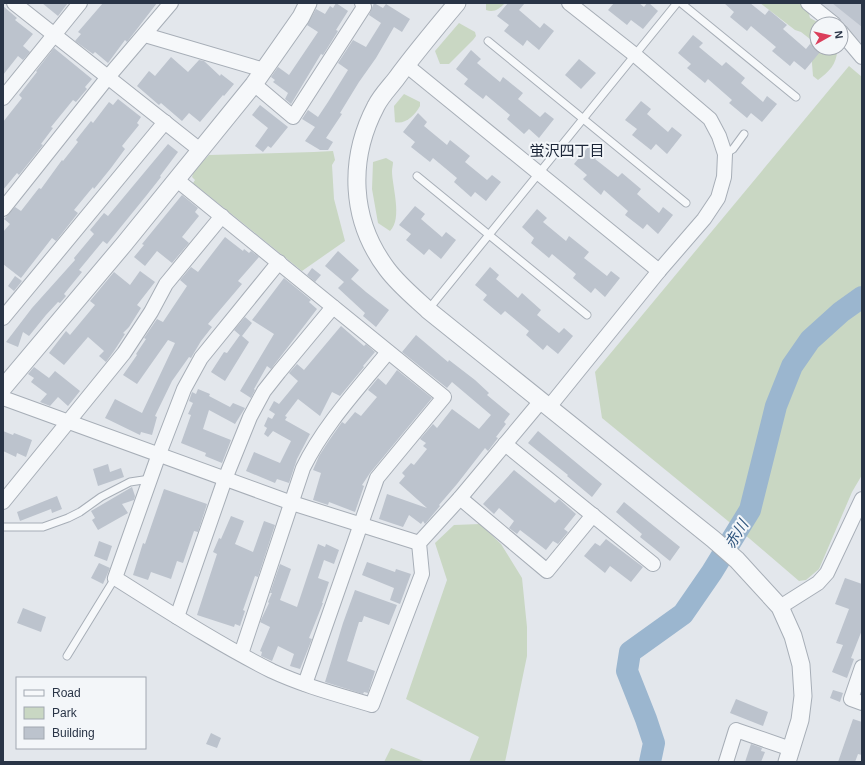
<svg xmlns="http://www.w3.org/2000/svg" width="865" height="765" font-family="Arial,'Noto Sans JP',sans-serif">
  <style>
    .built { fill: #d1d6de }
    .green { fill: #c9d7c3 }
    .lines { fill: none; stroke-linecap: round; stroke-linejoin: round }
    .river { stroke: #9bb6cf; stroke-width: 22 }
    .building { fill: #bcc3cd }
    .service-casing { stroke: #a7aeb7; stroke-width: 9 }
    .minor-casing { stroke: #a7aeb7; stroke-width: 16 }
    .tertiary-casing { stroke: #a7aeb7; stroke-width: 19 }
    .service { stroke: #f6f8fa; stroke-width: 7 }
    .minor { stroke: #f6f8fa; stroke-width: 14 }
    .tertiary { stroke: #f6f8fa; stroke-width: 17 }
    .labels { text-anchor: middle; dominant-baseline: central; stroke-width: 4; stroke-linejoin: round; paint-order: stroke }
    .neighbourhood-label { font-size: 15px; fill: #1b2537; stroke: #f3f6f9 }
    .water-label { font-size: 15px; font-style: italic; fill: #2f557e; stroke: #f3f6f9 }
  </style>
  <rect width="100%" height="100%" fill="#e3e7ec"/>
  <polygon class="built" points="812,3 862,3 862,51 841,28 841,24 837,24"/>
  <g class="green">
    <path d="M486,3H505C499,9 494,13 486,10Z"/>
    <path d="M760,3H802L808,10L810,18L821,24H817V48H837C838,63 829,72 818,80L813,76L810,39L801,32L795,30Z"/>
    <polygon points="459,23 475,32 476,36 473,40 449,64 440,64 435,51"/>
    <polygon points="849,66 862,77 862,475 852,492 819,569 806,580 799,581 750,539 602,418 595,372"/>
    <path d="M404,94L420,102V106C415,115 405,125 395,122L394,106Z"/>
    <polygon points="333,151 335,160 332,165 334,199 345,241 302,271 193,183 195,180 192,177 194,171 209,155 314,152"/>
    <path d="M386,158L393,162C393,165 392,168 392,171C392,186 403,219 390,231L378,223L372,189L373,162Z"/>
    <polygon points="480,524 501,544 522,578 527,627 527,656 505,762 469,762 479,737 406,699 447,580 435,543 454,525"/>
    <polygon points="391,748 426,762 384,762"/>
  </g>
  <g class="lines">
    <polyline class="river" points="650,762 654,743 646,719 627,671 630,652 683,614 712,572 750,510 776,406 792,366 810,340 841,312 862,297"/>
  </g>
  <g class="building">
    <polygon points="42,3 68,3 58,16"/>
    <polygon points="103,3 157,3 127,42 125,40 108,63 95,52 93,54 75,41 81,34 78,32"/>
    <polygon points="336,3 348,11 336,30 338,31 323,55 321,54 291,104 285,99 288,93 273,82 275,80 271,77 278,67 289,75 318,32 307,25 316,9 325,14 330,6 333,8"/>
    <polygon points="374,3 383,8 386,4 410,19 402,32 394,27 376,58 359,82 340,113 342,114 326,138 333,142 328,150 320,150 305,141 315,127 302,119 308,110 318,117 328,102 348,70 338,63 353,40 366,47 381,23 369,15"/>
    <polygon points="508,3 525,3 519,10 540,28 544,23 554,31 539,50 527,40 523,46 504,31 509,25 497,16"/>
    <polygon points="614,3 639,3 644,7 647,3 649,3 658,11 643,29 631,20 627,25 608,10"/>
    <polygon points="724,3 750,3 765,15 769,10 787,25 783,29 806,49 810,44 820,52 805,70 794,61 790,66 772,51 776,47 751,26 747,31 730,17 734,12"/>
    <polygon points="832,3 862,3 862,27"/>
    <polygon points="3,6 17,18 15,20 33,34 23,46 30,52 23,60 18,56 3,75"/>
    <polygon points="693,35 703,43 699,47 722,66 726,62 745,78 741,83 763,102 767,96 777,104 762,122 751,113 747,118 729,103 732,100 708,79 705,83 687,68 691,64 678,53"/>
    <polygon points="54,48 92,79 85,87 87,89 76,102 73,100 51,127 53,128 41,144 43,145 19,175 17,173 3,190 3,122 22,98 19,95 37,72 36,71"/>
    <polygon points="471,50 481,59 477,63 500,82 503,77 523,93 518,99 540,117 545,112 554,119 539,138 529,129 524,134 507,119 510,115 486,95 483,99 464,84 468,79 456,69"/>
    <polygon points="171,57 188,72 199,60 204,61 220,76 221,74 234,84 224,96 223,95 200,122 189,113 182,121 161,103 159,105 137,86 149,71 155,76"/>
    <polygon points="579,59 596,73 581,89 565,75"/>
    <polygon points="118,99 141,117 137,123 139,125 122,146 125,149 111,168 94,189 93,187 74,210 78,213 56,241 52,238 21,278 3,264 3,232 10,224 4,219 15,207 21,211 39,188 41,189 62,160 63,161 78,142 76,140 91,121 93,123 109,102 113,105"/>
    <polygon points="641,101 651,109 647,114 668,132 672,127 682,135 667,154 656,144 651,150 632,135 637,129 625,120"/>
    <polygon points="260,105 288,127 271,148 268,146 263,152 255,146 268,128 252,115"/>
    <polygon points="418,113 427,122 424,126 447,145 450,140 470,156 465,162 487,180 492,175 501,182 486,201 475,192 471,197 454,182 457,178 433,158 430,162 411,147 415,142 403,132"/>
    <polygon points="168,144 178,152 160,176 161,177 146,196 107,244 103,241 79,270 82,272 64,294 66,296 60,303 58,302 46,315 29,336 23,332 18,347 6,342 32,308 75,260 74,258 94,234 90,230 104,213 108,216"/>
    <polygon points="589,146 599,154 595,159 618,177 622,173 641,189 637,194 659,213 663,207 673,215 658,234 647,224 643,229 625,215 628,211 604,190 601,195 583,179 587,175 574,164"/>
    <polygon points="182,195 198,208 195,212 199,216 182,237 189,243 172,263 157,251 145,266 134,257 144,245 142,244"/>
    <polygon points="415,206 425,214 421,219 442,237 446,232 456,240 441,259 429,249 424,255 406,240 411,234 399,225"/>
    <polygon points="537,209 547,218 543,222 566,241 569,236 589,252 584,258 607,276 611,271 620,278 605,297 595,288 591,293 573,278 576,274 552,254 549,258 531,243 534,238 522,227"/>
    <polygon points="225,237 243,251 244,249 249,253 251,251 259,257 238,281 242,284 208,324 212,327 201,341 191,358 189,357 172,381 155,416 157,417 152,435 141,432 140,435 105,418 115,399 142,413 175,343 168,340 137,384 123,375 137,355 136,354 146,339 144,338 157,319 163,322 187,286 180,280 191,267 198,272"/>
    <polygon points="338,251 359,270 351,279 366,292 389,310 376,327 363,316 365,313 338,288 344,282 325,266"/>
    <polygon points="490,267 499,275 496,279 518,298 522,293 541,310 537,315 559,333 564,328 573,336 558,354 547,345 543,350 526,335 529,331 505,311 501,315 483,300 487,295 475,285"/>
    <polygon points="312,268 321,275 315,282 307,275"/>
    <polygon points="140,271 155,282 137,305 141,308 129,327 123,333 125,334 114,351 106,362 99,356 104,351 88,337 64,365 49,353 66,331 70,335 95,305 90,301 114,272 130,285"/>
    <polygon points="15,276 22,281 14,291 8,286"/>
    <polygon points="284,278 311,300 309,302 317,309 271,369 267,366 254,389 255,390 251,398 240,391 274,334 252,320"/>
    <polygon points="245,317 252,323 242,336 249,342 225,381 211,372 224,352 227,353 240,335 241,336 234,330"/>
    <polygon points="341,326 364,346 366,344 375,352 363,366 364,367 340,396 332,392 320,416 298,399 285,416 287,417 285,420 310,434 297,459 289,483 277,479 275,483 246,471 254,452 280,463 291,441 273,431 268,437 264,434 267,428 264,426 268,417 272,419 275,414 269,410 274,401 279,404 298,381 289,373 297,364 304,370"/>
    <polygon points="416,335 448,362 449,360 475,380 489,393 487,395 510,414 504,422 506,424 496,437 498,438 488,451 485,448 457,484 439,505 440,506 425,524 423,521 421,524 409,515 403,527 379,519 387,494 427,508 399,483 405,476 402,473 411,463 414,465 427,449 423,446 426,443 420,439 433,424 437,428 452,409 479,429 491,415 452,382 447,388 402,352"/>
    <polygon points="34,367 49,378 55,371 80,391 68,406 58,397 50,406 40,402 47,394 31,382 34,378 28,374"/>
    <polygon points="397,370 432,398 370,473 362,485 364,486 355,512 329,502 328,505 313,500 321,473 313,470 319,456 328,442 342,422 345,424 355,412 361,416 377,397 368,390 378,378 386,385"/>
    <polygon points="198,389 210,394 209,396 230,407 233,403 245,408 235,424 209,410 203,429 231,440 222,463 205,456 206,453 181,443 191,415 188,414 193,403 189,401 192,392 196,394"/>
    <polygon points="3,431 13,435 14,433 32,440 26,457 17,453 16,457 3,451"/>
    <polygon points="538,431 602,484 592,497 567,476 568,475 528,443"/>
    <polygon points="108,464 110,472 121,468 124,477 98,486 93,469"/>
    <polygon points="514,470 555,503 559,499 576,514 564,529 568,532 558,544 553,541 546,550 520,530 517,534 509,528 514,521 499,508 494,514 483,504"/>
    <polygon points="132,487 135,496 134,500 122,504 128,513 98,530 92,520 95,518 91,511"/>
    <polygon points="164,489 207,504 198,532 194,531 183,563 177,561 171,579 151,572 148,580 133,575 143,543 145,544"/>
    <polygon points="57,496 62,509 52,513 51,509 20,521 17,512"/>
    <polygon points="624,502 680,547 670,561 640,537 642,534 616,512"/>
    <polygon points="231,516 244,521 235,544 253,552 264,521 275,525 258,577 255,576 243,610 245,611 240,626 235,624 234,627 197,615 217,554 213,552 219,538 221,539"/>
    <polygon points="606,539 643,567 631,582 610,566 605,573 584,556 595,543 600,546"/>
    <polygon points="99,541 112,546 107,561 94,556"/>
    <polygon points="318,544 325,547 326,544 339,550 334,564 324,560 318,578 329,582 322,603 323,603 309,638 312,639 300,669 290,666 294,654 278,646 272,661 261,656 262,652 260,651 270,627 260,622 269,603 268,602 272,593 270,593 280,564 291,569 280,600 297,607"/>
    <polygon points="367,562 395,572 396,569 411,574 400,604 390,600 394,588 362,575"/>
    <polygon points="99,563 110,568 103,584 91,578"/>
    <polygon points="845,578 862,584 862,630 851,658 854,659 847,678 832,672 843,645 836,643 849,609 835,604"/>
    <polygon points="355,590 397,605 389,625 364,616 362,622 359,622 347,661 375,671 368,693 364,692 363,694 325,682 343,623"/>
    <polygon points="23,608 46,617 41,632 17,623"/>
    <polygon points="833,690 843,693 840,702 830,698"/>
    <polygon points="736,699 768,712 763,726 730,713"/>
    <polygon points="853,719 862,722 862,755 858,754 855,762 838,762"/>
    <polygon points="211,733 221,738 217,748 206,744"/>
    <polygon points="751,744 762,748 761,751 765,752 761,762 745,762"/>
  </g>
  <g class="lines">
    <defs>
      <g id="service">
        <polyline points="681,3 796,97"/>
        <polyline points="488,41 686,203"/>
        <polyline points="725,154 733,149 744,134"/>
        <polyline points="417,176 587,315"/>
        <polyline points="428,310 677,3"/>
        <polyline points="3,527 43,527 68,518 80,512 101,497 130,482 150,479"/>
        <polyline points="67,656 115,578"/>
      </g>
      <g id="minor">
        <polyline points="14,3 200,150"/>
        <polyline points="808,3 834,24"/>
        <polyline points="841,32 862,57"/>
        <polyline points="145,35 264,70"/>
        <polyline points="406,65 659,271"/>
        <polyline points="254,84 293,117 364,7 362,3"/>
        <polyline points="3,98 80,3"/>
        <polyline points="177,180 444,397 377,478 305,684"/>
        <polyline points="3,209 108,77 171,3"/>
        <path d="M279,262L201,358L184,389L159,454L115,578C166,610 218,644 272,671C304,686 339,695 372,705L422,574L419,543L460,498L541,401"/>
        <polyline points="3,318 165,122"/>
        <polyline points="3,398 292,503 419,543"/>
        <polyline points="549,407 659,271 704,219 718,198 724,177 725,154 719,136 710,119 635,55 569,3"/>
        <polyline points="505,444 653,564"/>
        <polyline points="460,498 547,571 593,515"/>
        <polyline points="3,502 124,353 151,312 166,284 222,216"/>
        <polyline points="780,607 818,583 827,573 862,499"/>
        <polyline points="177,617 225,479 250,417 264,391 279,372 333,307"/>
        <path d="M241,654L303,468C324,425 358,389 388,352"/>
        <polyline points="862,667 851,699 862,703"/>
        <polyline points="726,762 736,730 791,749"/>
      </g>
      <g id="tertiary">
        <path d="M457,3C436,28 415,53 396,79C389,88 381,96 376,106C348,159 350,220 387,269C399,285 414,297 428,310L713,539L737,560L780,607L793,636L801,665L803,696L800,720L787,762"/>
        <polyline points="3,388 125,243 254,84 301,17 308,3"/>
      </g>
    </defs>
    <use href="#service" class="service-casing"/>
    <use href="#minor" class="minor-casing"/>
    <use href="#tertiary" class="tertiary-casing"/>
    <use href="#service" class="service"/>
    <use href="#minor" class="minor"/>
    <use href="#tertiary" class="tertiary"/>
  </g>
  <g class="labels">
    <g class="neighbourhood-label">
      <text x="567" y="150">蛍沢四丁目</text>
    </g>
    <g class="water-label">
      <text transform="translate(736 534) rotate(-58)">赤川</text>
    </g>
  </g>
  <rect width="865" height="765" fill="none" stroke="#293446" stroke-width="8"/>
  <rect x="16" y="677" width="130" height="72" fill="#f3f6f9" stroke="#a2a8b1"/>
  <rect x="24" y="690" width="20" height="6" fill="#f6f8fa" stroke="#a2a8b1"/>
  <text x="52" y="697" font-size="12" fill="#293446">Road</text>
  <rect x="24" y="707" width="20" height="12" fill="#c9d7c3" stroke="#a2a8b1"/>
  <text x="52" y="717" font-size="12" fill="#293446">Park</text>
  <rect x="24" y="727" width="20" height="12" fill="#bcc3cd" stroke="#a2a8b1"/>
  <text x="52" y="737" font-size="12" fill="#293446">Building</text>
  <g transform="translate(829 36) rotate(82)"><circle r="19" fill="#f3f6f9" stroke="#a2a8b1"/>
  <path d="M0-3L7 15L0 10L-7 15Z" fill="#db3e5b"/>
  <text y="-6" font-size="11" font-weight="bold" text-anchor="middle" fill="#293446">N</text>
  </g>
</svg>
